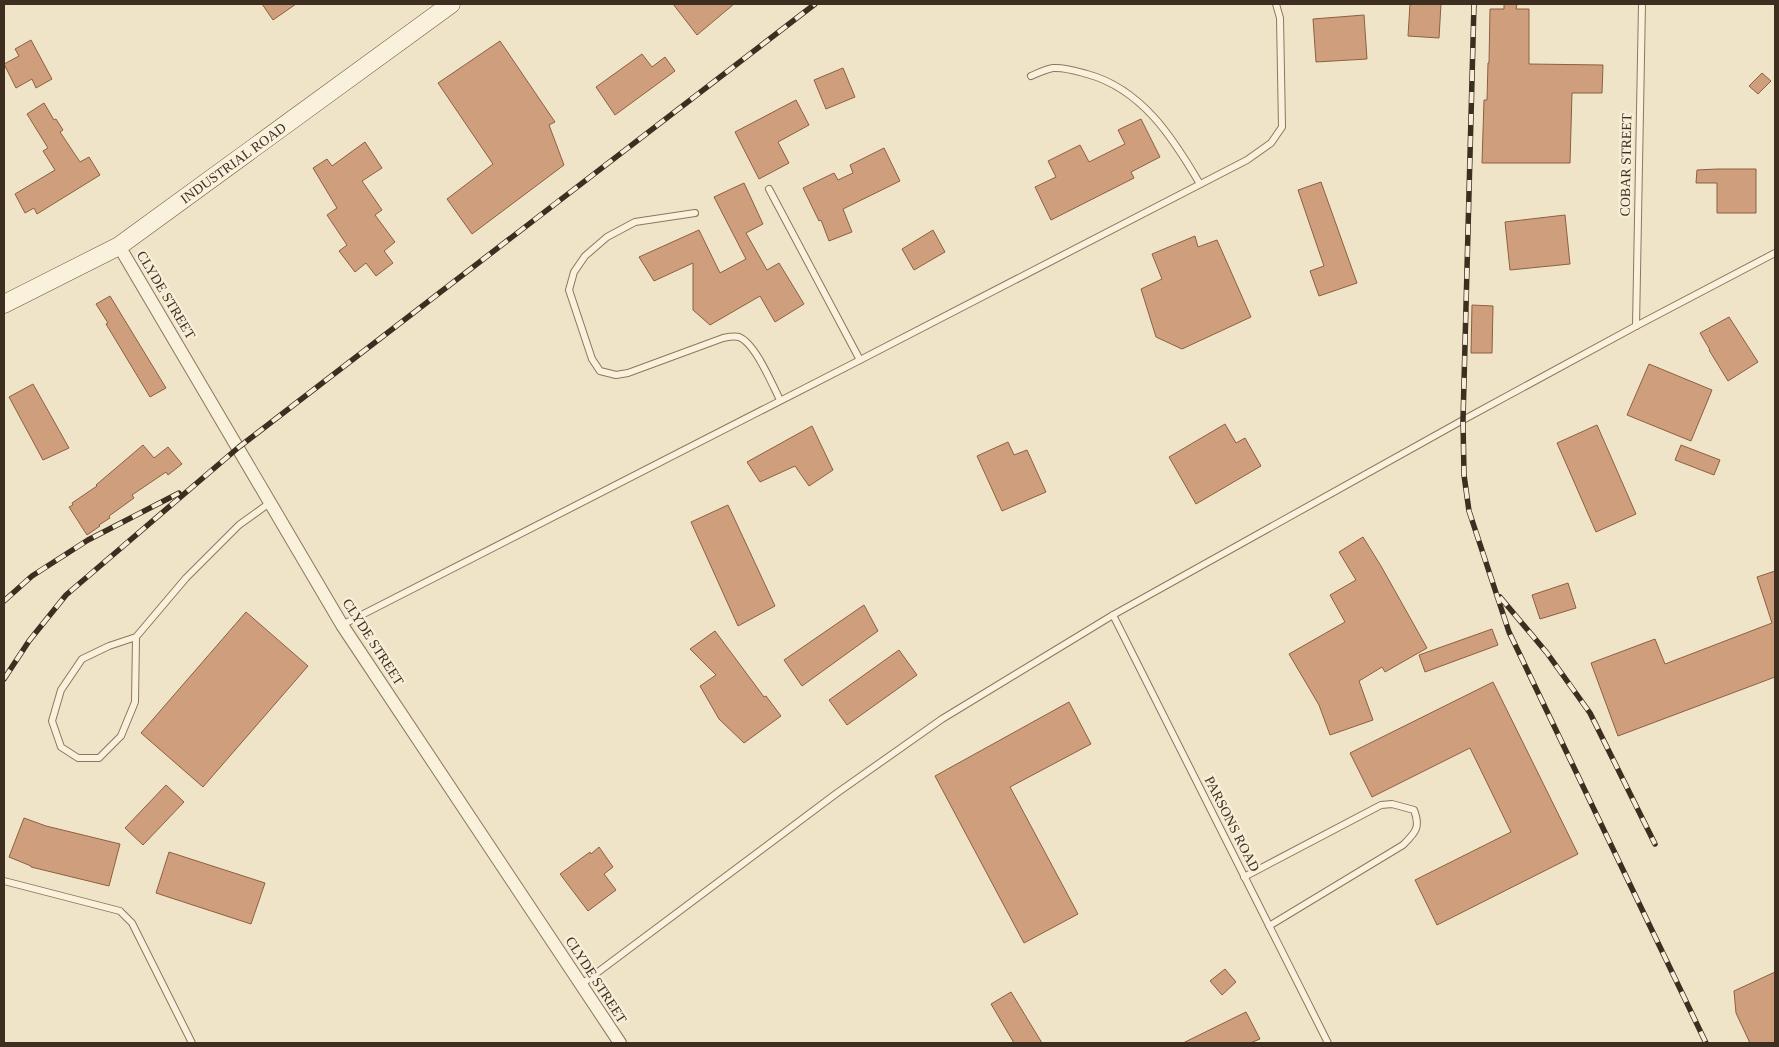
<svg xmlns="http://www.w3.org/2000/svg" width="1779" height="1047" font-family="'Times New Roman',serif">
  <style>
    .building { fill: #cf9f7d; stroke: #8d5f41 }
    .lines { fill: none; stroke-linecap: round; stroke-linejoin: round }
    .lane-casing { stroke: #8d765c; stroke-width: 8 }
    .street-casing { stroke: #8d765c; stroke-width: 14 }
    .secondary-casing { stroke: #6f573f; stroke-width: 19 }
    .lane { stroke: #faf1dc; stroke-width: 6 }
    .street { stroke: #faf1dc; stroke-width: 12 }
    .secondary { stroke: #faf1dc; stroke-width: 18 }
    .rail-casing { stroke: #3d2e20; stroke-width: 5.5 }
    .rail { stroke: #f7eed8; stroke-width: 4; stroke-dasharray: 11; stroke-linecap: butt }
    .labels { text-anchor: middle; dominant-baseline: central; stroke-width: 5; stroke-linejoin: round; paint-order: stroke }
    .street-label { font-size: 14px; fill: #3d2e20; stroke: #f7eed8 }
  </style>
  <rect width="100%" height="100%" fill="#f0e4c8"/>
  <g class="building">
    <polygon points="262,4 296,4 273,20"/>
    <polygon points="673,4 734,4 697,35"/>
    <polygon points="1410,4 1441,4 1439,38 1408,36"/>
    <polygon points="1504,4 1517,4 1516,9 1529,9 1529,64 1603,65 1602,93 1572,93 1570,163 1482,163 1484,100 1487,100 1488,63 1489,63 1490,9 1504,9"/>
    <polygon points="1364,15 1367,59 1316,62 1313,19"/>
    <polygon points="31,40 52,79 36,88 32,79 16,88 4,64 19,56 15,49"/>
    <polygon points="500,41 555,122 549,125 564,165 472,234 447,199 493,164 438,83"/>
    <polygon points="642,54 652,67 665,57 675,71 615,115 596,87"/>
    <polygon points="843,68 855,97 826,109 814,80"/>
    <polygon points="1762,73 1771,81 1758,94 1749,86"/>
    <polygon points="796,100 809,125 778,142 789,163 759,179 735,132"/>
    <polygon points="44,103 54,120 56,119 63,130 60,132 80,162 89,157 100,175 37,214 34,208 25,213 15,194 55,170 43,151 48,148 27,114"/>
    <polygon points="1141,119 1160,157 1131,172 1134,178 1051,220 1035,187 1056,177 1048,161 1080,145 1089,162 1125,144 1118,130"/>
    <polygon points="365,142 382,168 362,181 382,210 375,215 395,242 384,251 393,263 376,276 366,263 355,272 339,251 347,245 327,215 337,208 313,168 327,159 332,166"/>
    <polygon points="884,148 900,181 843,209 852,232 829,241 821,220 819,221 803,188 834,173 838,180 853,173 850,165"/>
    <polygon points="1717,169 1756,169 1756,213 1717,213 1717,183 1696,183 1697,170"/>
    <polygon points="1321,182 1357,283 1319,296 1310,271 1324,266 1298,190"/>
    <polygon points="744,183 763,224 746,233 767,270 779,263 804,304 775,322 760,296 710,325 693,310 693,263 654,281 639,257 699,230 720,273 746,259 714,197"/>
    <polygon points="1565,215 1570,264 1510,270 1505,222"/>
    <polygon points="933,230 945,252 914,270 902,249"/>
    <polygon points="1195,236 1198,247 1217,240 1251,317 1182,349 1156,337 1141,289 1162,279 1152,254"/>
    <polygon points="110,296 166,388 150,397 106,324 108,323 96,304"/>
    <polygon points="1472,305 1493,306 1492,353 1471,353"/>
    <polygon points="1729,317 1758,362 1728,381 1709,350 1710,350 1700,333"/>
    <polygon points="1649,364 1712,390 1691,441 1627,415"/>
    <polygon points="33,384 69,448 43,460 9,397"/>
    <polygon points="1225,424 1236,443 1245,438 1261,466 1196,504 1169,457"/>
    <polygon points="1597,425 1636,514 1596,532 1557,443"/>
    <polygon points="812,426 833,470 809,486 795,466 760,482 747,462"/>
    <polygon points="1008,442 1014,455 1027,450 1046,492 1002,511 977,456"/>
    <polygon points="143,445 154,458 168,447 182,464 168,475 166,472 132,495 134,498 109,516 110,518 99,525 100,526 87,535 69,507 73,505 72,503 97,486 96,485"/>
    <polygon points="1681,445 1720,460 1714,475 1675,460"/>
    <polygon points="728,505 775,606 738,626 691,522"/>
    <polygon points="1363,537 1381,566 1427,648 1385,672 1382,667 1359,681 1373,720 1330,735 1319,705 1289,654 1345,622 1330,595 1356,580 1339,552"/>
    <polygon points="1775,571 1775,677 1618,736 1591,663 1655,639 1665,664 1772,623 1757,577"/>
    <polygon points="1568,583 1576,608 1540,619 1532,595"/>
    <polygon points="864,605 878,631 802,686 784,660"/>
    <polygon points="246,612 308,666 203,787 141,733"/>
    <polygon points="1492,629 1498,645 1425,672 1419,655"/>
    <polygon points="715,631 764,697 766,696 781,716 744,743 719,719 700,686 716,675 690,649"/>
    <polygon points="899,650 917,675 847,725 829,700"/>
    <polygon points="1493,682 1578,854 1437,925 1415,880 1511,832 1470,748 1372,797 1350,753"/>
    <polygon points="1069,702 1091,744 1010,787 1078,914 1024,943 935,776"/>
    <polygon points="166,785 184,802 143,845 125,828"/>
    <polygon points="24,818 46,826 120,844 109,886 31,867 31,866 9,857"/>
    <polygon points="599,847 613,867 604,874 616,890 588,911 560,874 590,852 591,854"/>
    <polygon points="169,852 265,883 251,924 156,893"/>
    <polygon points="1225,969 1236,982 1222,995 1210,981"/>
    <polygon points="1775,972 1775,1043 1750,1043 1736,1013 1734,991"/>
    <polygon points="1011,992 1042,1043 1014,1043 991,1004"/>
    <polygon points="1246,1012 1260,1039 1250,1043 1183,1043"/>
  </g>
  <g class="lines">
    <defs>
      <g id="lane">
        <path d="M1031,76C1038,73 1046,69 1053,68C1065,67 1076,71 1087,74C1142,89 1173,138 1200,184"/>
        <polyline points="769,189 860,360"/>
        <path d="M695,213L635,222L607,237L585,256L574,272L569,290L592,359L600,371L616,375L628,373L723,338C728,337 735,336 739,337C755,343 772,384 780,400"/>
        <polyline points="1636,326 1642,4"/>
        <polyline points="1113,615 1328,1043"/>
        <polyline points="342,625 860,360 1247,160 1271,143 1282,127 1280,18 1276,4"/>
        <polyline points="136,637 135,702 121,736 99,758 78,758 61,747 52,721 61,690 82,659 109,646 136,637 186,578 239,525 271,502"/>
        <path d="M1244,877L1381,805L1392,804L1414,810C1421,828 1415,833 1403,845L1269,926"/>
        <polyline points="4,881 120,911 132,923 192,1043"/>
        <polyline points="582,984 837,793 942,719 1113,615 1463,420 1636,326 1775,253"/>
      </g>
      <polyline id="street" points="119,246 342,625 620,1043"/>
      <g id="secondary">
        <path id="s1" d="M4,304L119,246L451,4"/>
      </g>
    </defs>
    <use href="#lane" class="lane-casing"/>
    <use href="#street" class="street-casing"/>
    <use href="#secondary" class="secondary-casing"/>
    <use href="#lane" class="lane"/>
    <use href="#street" class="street"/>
    <use href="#secondary" class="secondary"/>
    <defs>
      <g id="rail">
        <polyline points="1474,4 1463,420 1464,475 1469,511 1509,632 1706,1043"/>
        <polyline points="1500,597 1547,653 1590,713 1655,844"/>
        <polyline points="4,601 32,576 88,540 179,493"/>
        <polyline points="4,679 29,641 66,595 239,447 815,4"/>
      </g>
    </defs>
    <use href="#rail" class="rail-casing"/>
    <use href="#rail" class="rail"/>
  </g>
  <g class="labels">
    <g class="street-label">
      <text stroke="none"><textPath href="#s1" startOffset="270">INDUSTRIAL ROAD</textPath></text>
      <text transform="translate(1626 165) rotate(-89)">COBAR STREET</text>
      <text transform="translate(166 295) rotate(59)">CLYDE STREET</text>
      <text transform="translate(373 642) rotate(57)">CLYDE STREET</text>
      <text transform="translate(1232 824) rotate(63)">PARSONS ROAD</text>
      <text transform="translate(596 980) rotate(57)">CLYDE STREET</text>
    </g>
  </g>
  <rect width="1779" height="1047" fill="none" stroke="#3d2e20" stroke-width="10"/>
</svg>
